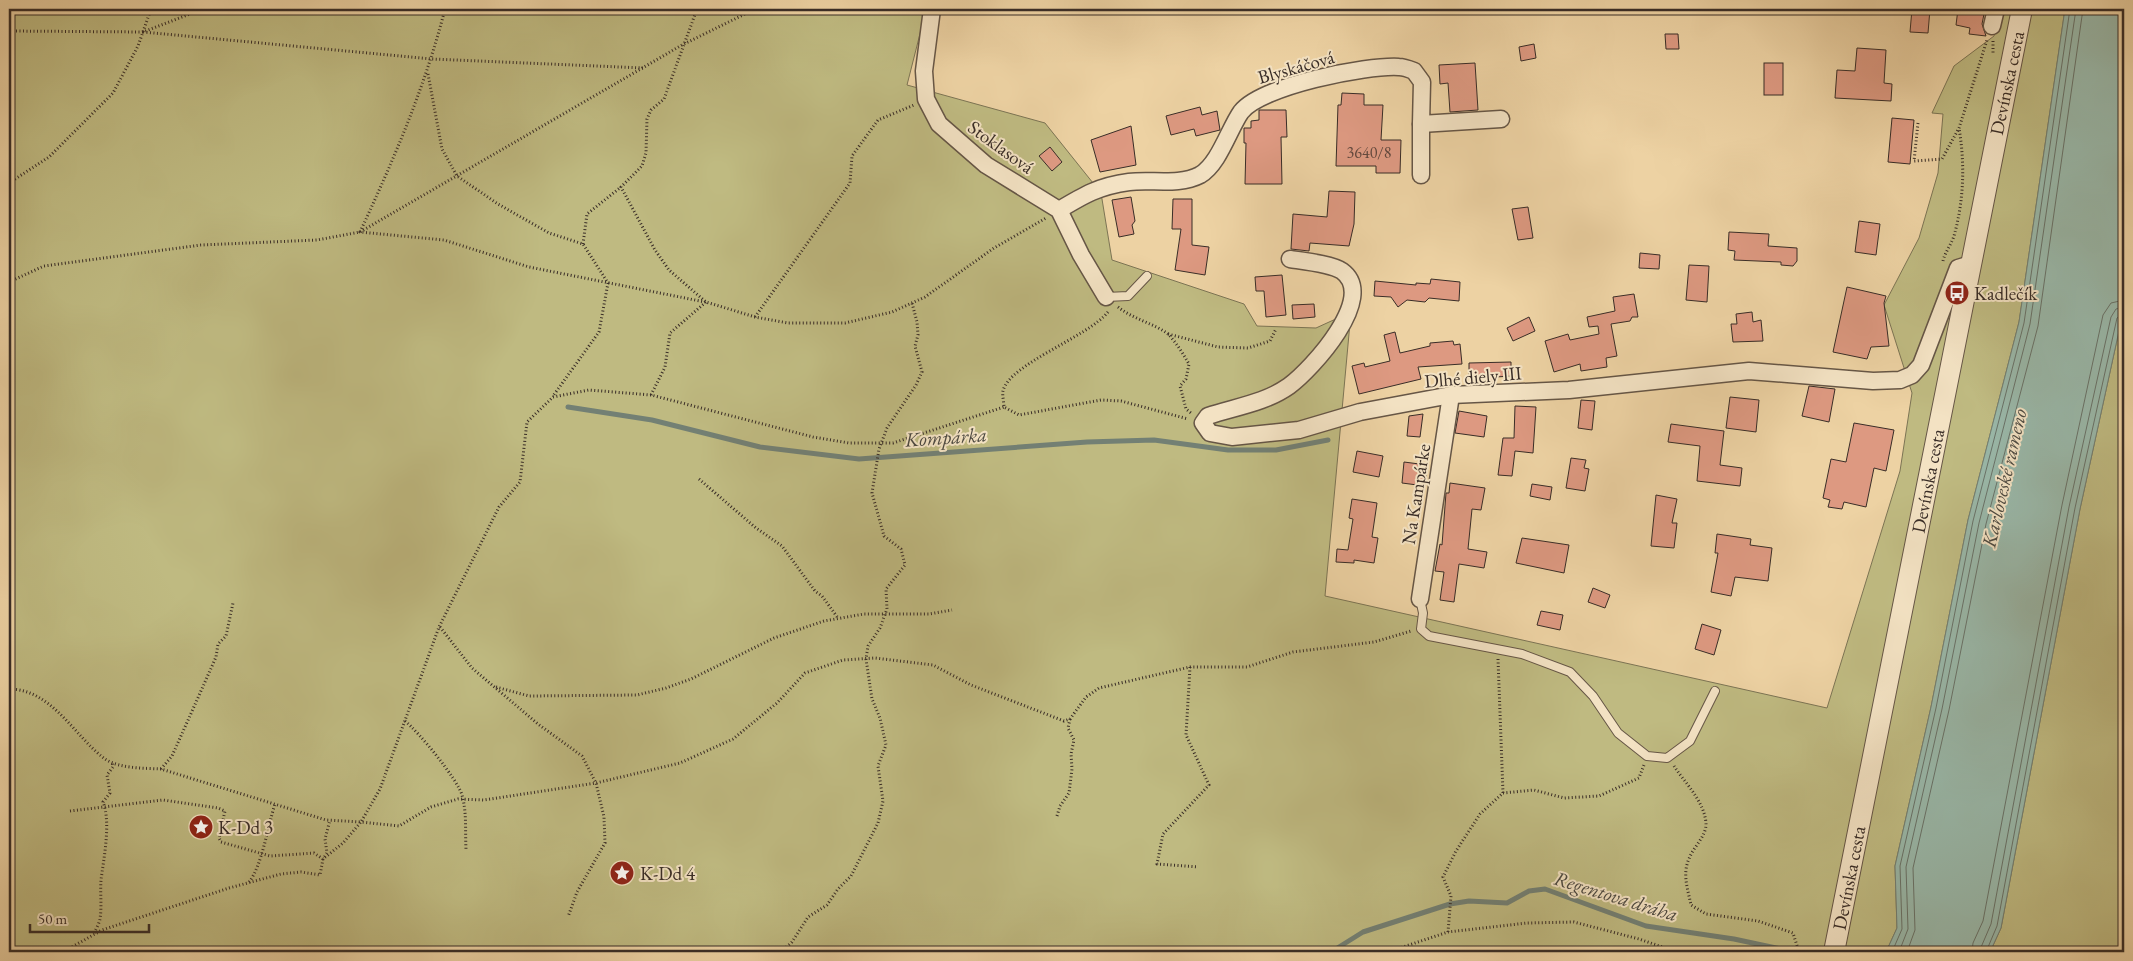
<svg xmlns="http://www.w3.org/2000/svg" width="2133" height="961" font-family="'EB Garamond',serif">
  <style>
    .green { fill: #bfba81; stroke: #7c7454 }
    .water { fill: #99b7a8; stroke: #738074 }
    .lines { fill: none; stroke-linecap: round; stroke-linejoin: round }
    .shore { stroke: #697268; stroke-width: 1 }
    .stream { stroke: #738074; stroke-width: 5 }
    .building { fill: #dd9981; stroke: #392d27 }
    .service-casing { stroke: #665646; stroke-width: 10 }
    .minor-casing { stroke: #665646; stroke-width: 19 }
    .tertiary-casing { stroke: #665646; stroke-width: 22 }
    .path { stroke: #392d27; stroke-width: 3; stroke-dasharray: 1 2.5; stroke-linecap: butt }
    .service { stroke: #f3e2c3; stroke-width: 8 }
    .minor { stroke: #f3e2c3; stroke-width: 16 }
    .tertiary { stroke: #f3e2c3; stroke-width: 20 }
    .labels { text-anchor: middle; dominant-baseline: central; stroke-width: 4; stroke-linejoin: round; paint-order: stroke }
    .number-label { font-size: 16px; fill: #62483e }
    .street-label { font-size: 19px; fill: #392d27; stroke: #f3e2c3 }
    .poi-label { font-size: 19px; fill: #392d27; stroke: #f3e2c3; text-anchor: start }
    .water-label { font-size: 20px; font-style: italic; fill: #4c4941; stroke: #f3e2c3 }
  </style>
  <rect width="100%" height="100%" fill="#edd2a3"/>
  <filter id="stains"><feTurbulence type="fractalNoise" baseFrequency=".004" numOctaves="4"/><feColorMatrix values="0 0 0 0 .2 0 0 0 0 .09 0 0 0 0 .02 0 0 0 .5 -.17"/></filter>
  <radialGradient id="worn" r=".72"><stop offset=".6" stop-color="#630" stop-opacity="0"/><stop offset="1" stop-color="#630" stop-opacity=".3"/></radialGradient>
  <g class="green">
    <polygon points="9,9 922,9 924,18 907,85 1045,123 1101,193 1112,260 1244,304 1257,326 1316,328 1351,312 1325,596 1827,708 1900,471 1912,393 1884,305 1919,238 1938,173 1943,114 1932,113 1954,66 1994,36 2001,9 2065,9 2019,322 1968,520 1931,707 1895,866 1897,928 1886,952 9,952"/>
    <polygon points="2124,308 2124,952 1990,952 2001,928 2080,509"/>
  </g>
  <polygon class="water" points="2065,9 2124,9 2124,308 2080,509 2001,928 1990,952 1886,952 1897,928 1895,866 1931,707 1968,520 2019,322"/>
  <g class="lines">
    <g class="shore">
      <polyline points="1892,952 1902,929 1900,866 1936,708 1973,521 2024,323 2070,9"/>
      <polyline points="1899,952 1908,929 1906,867 1942,709 1979,523 2030,324 2076,9"/>
      <polyline points="1907,952 1915,930 1913,868 1949,710 1986,524 2038,326 2083,9"/>
      <polyline points="1972,952 1973,943 1983,921 2062,505 2103,315 2111,303 2124,300"/>
      <polyline points="1979,952 1991,924 2069,507 2111,317 2116,309 2124,307"/>
      <polyline points="1986,952 1997,926 2075,508 2117,318 2124,313"/>
    </g>
    <g class="stream">
      <polyline points="568,407 652,420 760,447 859,459 1087,442 1154,440 1228,450 1276,450 1328,440"/>
      <polyline points="1050,952 1055,950 1069,952"/>
      <polyline points="1331,952 1363,932 1450,904 1469,901 1507,903 1529,891 1545,889 1646,926 1734,939 1785,950"/>
    </g>
  </g>
  <g class="building">
    <polygon points="1912,9 1930,9 1928,33 1910,32"/>
    <polygon points="1958,9 1985,9 1982,24 1986,36 1969,34 1970,28 1956,25"/>
    <polygon points="1665,34 1678,34 1679,49 1666,49"/>
    <polygon points="1534,44 1536,58 1521,61 1519,47"/>
    <polygon points="1857,48 1886,50 1884,83 1892,84 1891,101 1835,98 1837,70 1855,71"/>
    <polygon points="1475,63 1478,110 1450,112 1448,83 1440,84 1439,65"/>
    <rect x="1764" y="63" width="19" height="32"/>
    <polygon points="1342,93 1364,94 1364,105 1383,105 1381,140 1401,140 1400,173 1376,173 1376,166 1336,166 1338,105 1341,105"/>
    <polygon points="1200,107 1202,115 1217,111 1220,130 1196,136 1194,129 1171,135 1166,116"/>
    <polygon points="1259,110 1286,110 1287,137 1281,137 1282,184 1245,184 1246,143 1244,143 1244,128 1251,128 1251,121 1259,120"/>
    <polygon points="1892,118 1914,120 1910,164 1888,162"/>
    <polygon points="1131,126 1136,165 1100,172 1091,140"/>
    <polygon points="1050,147 1062,162 1052,171 1039,156"/>
    <polygon points="1329,191 1355,192 1354,224 1349,246 1310,243 1309,251 1291,249 1293,214 1327,217"/>
    <polygon points="1131,197 1135,221 1132,225 1134,234 1119,237 1112,200"/>
    <polygon points="1173,199 1192,199 1192,245 1209,247 1205,275 1175,270 1181,229 1172,229"/>
    <polygon points="1528,207 1533,238 1518,240 1512,209"/>
    <polygon points="1859,221 1880,224 1876,255 1855,252"/>
    <polygon points="1729,232 1769,234 1768,246 1797,248 1797,261 1793,266 1781,265 1781,262 1734,260 1735,251 1728,250"/>
    <polygon points="1640,253 1660,255 1659,269 1639,268"/>
    <polygon points="1689,265 1709,266 1707,302 1686,300"/>
    <polygon points="1282,275 1286,315 1266,317 1264,291 1256,291 1255,277"/>
    <polygon points="1431,279 1460,282 1459,301 1429,298 1425,302 1407,300 1398,307 1391,297 1374,296 1375,281 1416,285 1416,283 1430,284"/>
    <polygon points="1847,287 1886,296 1884,303 1889,346 1871,347 1867,359 1833,352"/>
    <polygon points="1634,294 1638,317 1632,317 1630,321 1611,324 1617,356 1606,358 1607,367 1581,371 1580,364 1554,372 1545,341 1568,334 1570,340 1599,334 1598,326 1589,327 1587,317 1615,311 1613,297"/>
    <polygon points="1314,304 1315,317 1293,319 1292,305"/>
    <polygon points="1752,312 1753,322 1761,320 1763,341 1733,342 1731,324 1737,324 1736,314"/>
    <polygon points="1529,317 1535,331 1513,341 1507,328"/>
    <polygon points="1395,332 1400,353 1430,346 1430,343 1453,341 1454,345 1460,344 1462,364 1418,367 1421,379 1359,394 1352,366 1364,363 1365,367 1390,361 1384,335"/>
    <polygon points="1511,362 1511,376 1496,377 1496,383 1480,384 1480,376 1469,376 1469,363"/>
    <polygon points="1809,386 1835,389 1829,422 1802,416"/>
    <polygon points="1730,397 1759,400 1756,432 1726,428"/>
    <polygon points="1581,400 1595,401 1592,430 1578,428"/>
    <polygon points="1515,406 1536,407 1533,453 1515,451 1512,476 1498,475 1503,438 1514,438"/>
    <polygon points="1459,411 1487,416 1484,437 1455,433"/>
    <polygon points="1423,414 1420,437 1407,436 1409,416"/>
    <polygon points="1854,423 1894,430 1886,471 1874,468 1866,507 1844,502 1842,509 1828,507 1830,500 1823,498 1831,459 1846,462"/>
    <polygon points="1671,424 1724,431 1720,465 1742,468 1740,486 1697,481 1700,446 1668,442"/>
    <polygon points="1357,451 1383,456 1379,477 1353,472"/>
    <polygon points="1571,458 1586,460 1584,468 1589,469 1585,491 1566,488"/>
    <polygon points="1404,462 1427,465 1425,486 1402,483"/>
    <polygon points="1450,483 1485,488 1481,510 1472,509 1468,549 1487,552 1484,568 1459,564 1454,602 1440,600 1444,572 1435,571 1440,544 1442,545 1446,493 1449,493"/>
    <polygon points="1532,484 1552,487 1550,500 1530,496"/>
    <polygon points="1656,495 1677,499 1672,523 1677,523 1674,548 1651,546"/>
    <polygon points="1352,499 1377,503 1372,537 1378,538 1374,563 1354,560 1354,563 1336,562 1337,549 1348,550 1353,519 1349,518"/>
    <polygon points="1717,534 1751,539 1750,545 1772,548 1768,581 1735,577 1731,596 1711,592 1718,553 1715,553"/>
    <polygon points="1522,538 1569,545 1564,573 1516,563"/>
    <polygon points="1593,588 1610,595 1605,608 1588,602"/>
    <polygon points="1541,611 1563,615 1560,630 1537,625"/>
    <polygon points="1702,624 1721,630 1714,655 1695,649"/>
  </g>
  <g class="lines">
    <defs>
      <g id="service">
        <polyline points="1106,297 1128,296 1147,276"/>
        <polyline points="1420,599 1423,613 1421,629 1429,636 1522,654 1570,672 1593,696 1618,733 1647,756 1667,758 1690,741 1715,691"/>
      </g>
      <g id="minor">
        <polyline points="932,9 924,71 926,99 939,124 986,165 1059,210 1081,255 1106,297"/>
        <polyline points="1992,26 1996,9"/>
        <polyline points="1421,175 1421,124"/>
        <path d="M1059,210C1084,195 1099,186 1129,182C1151,179 1179,186 1200,175C1219,164 1229,129 1241,112C1261,86 1366,65 1399,67C1404,67 1409,69 1414,71L1422,82L1421,124L1501,119"/>
        <path d="M1290,259C1303,261 1332,264 1342,271C1378,297 1312,369 1289,386C1265,403 1235,407 1208,416L1203,423L1210,433L1232,437L1299,430L1360,412L1451,395L1569,390L1749,371L1873,381L1900,380L1912,375L1921,365L1958,268L1971,264"/>
        <polyline points="1420,599 1451,395"/>
      </g>
      <polyline id="tertiary" points="1834,952 2022,9"/>
    </defs>
    <use href="#service" class="service-casing"/>
    <use href="#minor" class="minor-casing"/>
    <use href="#tertiary" class="tertiary-casing"/>
    <g class="path">
      <path d="M445,9C425,87 394,159 360,232L444,240L529,267L705,302"/>
      <polyline points="697,9 664,99 651,110 647,119 646,153 642,166 621,187 655,250 669,270 706,302 755,317 788,323 845,323 892,312 925,297 994,248 1046,218"/>
      <polyline points="9,31 143,32 203,9"/>
      <polyline points="143,32 432,59 643,68"/>
      <polyline points="1993,41 1993,55"/>
      <polyline points="428,74 442,149 457,176 498,204 549,233 583,244 608,283 599,332 553,396"/>
      <polyline points="1918,123 1914,161 1942,159 1959,128 1987,40"/>
      <polyline points="9,183 49,157 113,93 138,46 151,9"/>
      <polyline points="583,244 587,214 621,187"/>
      <path d="M1943,261C1945,252 1951,245 1954,236C1964,200 1965,164 1959,128"/>
      <polyline points="9,282 44,266 201,245 317,240 360,232 682,45 755,9"/>
      <path d="M1118,307C1133,319 1155,324 1168,334C1176,342 1183,354 1189,364L1186,379L1180,386L1186,409L1191,413"/>
      <path d="M1108,312C1088,337 1009,364 1003,391C1002,395 1004,402 1004,407L1019,415L1101,400L1121,401L1188,419"/>
      <polyline points="755,317 850,183 852,156 878,120 914,105"/>
      <polyline points="1168,334 1218,347 1248,348 1270,341 1276,329"/>
      <polyline points="651,395 665,367 670,333 706,302"/>
      <polyline points="699,479 756,528 782,546 815,591 822,596 838,618"/>
      <polyline points="440,627 472,668 538,724 582,756 596,783 604,817 605,843 577,892 568,917"/>
      <polyline points="1498,659 1503,793"/>
      <polyline points="1190,667 1186,735 1209,785 1163,834 1157,864 1198,867"/>
      <polyline points="496,687 529,696 637,695 666,688 691,679 774,638 824,621 864,614 929,614 952,610"/>
      <path d="M9,689C52,689 75,737 105,759C120,769 145,768 161,769L326,820L361,822L380,789L439,627L499,507L520,482L527,422L553,397L589,390L651,395L813,437L849,443H893L1004,407"/>
      <path d="M405,721C418,731 458,780 462,795C467,813 465,831 466,849"/>
      <path d="M1674,766C1685,783 1705,802 1706,824C1706,837 1693,847 1689,859C1682,874 1688,890 1691,905L1706,914L1758,921L1793,933L1799,952"/>
      <polyline points="161,769 172,756 193,709 216,657 218,644 226,636 233,603"/>
      <polyline points="70,811 163,800 218,808 225,811 219,838 221,842 270,856 314,853 323,859 327,853 325,839 330,820"/>
      <polyline points="1057,816 1060,806 1069,793 1072,769 1071,754 1074,740 1068,728 1070,719"/>
      <path d="M249,882C262,866 268,825 275,804"/>
      <polyline points="1448,932 1451,896 1443,877 1456,851 1480,814 1503,793 1534,790 1564,798 1599,796 1639,778 1644,765"/>
      <path d="M94,933C96,929 99,924 100,919C102,906 100,893 101,880C104,857 111,822 103,802L110,793L107,775L113,767L112,762"/>
      <polyline points="63,952 102,930 229,888 281,874 301,872 320,875 323,859 343,843 361,822 399,826 431,807 458,799 484,800 596,783 680,763 733,739 777,703 805,673 843,660 875,658 933,665 971,685 1064,721 1070,719 1086,697 1099,688 1190,667 1247,667 1293,652 1374,642 1411,631"/>
      <polyline points="781,952 792,942 808,917 827,905 838,889 851,876 878,823 883,801 878,766 886,745 880,718 872,699 866,659 868,646 880,628 887,609 886,589 905,565 901,549 884,536 872,493 879,449 887,428 916,385 922,372 915,346 918,335 917,322 912,303"/>
      <polyline points="1388,952 1448,932 1527,923 1574,922 1639,939 1677,952"/>
    </g>
    <use href="#service" class="service"/>
    <use href="#minor" class="minor"/>
    <use href="#tertiary" class="tertiary"/>
  </g>
  <defs>
    <symbol id="bus-disc" viewBox="-11 -11 22 22"><circle r="9.5" fill="#8f2418" stroke="#f3e2c3"/><path d="M-5-6H5V4H4V6H2V4H-2V6H-4V4H-5ZM-3.5-4V0h7V-4ZM-3.5 1.2v1.5H-2V1.2ZM2 1.2v1.5H3.5V1.2Z" fill="#fff"/></symbol>
    <symbol id="sight-disc" viewBox="-11 -11 22 22"><circle r="9.5" fill="#8f2418" stroke="#f3e2c3"/><path d="M0-6L1.8-2.2L6-1.7L2.9 1.2L3.7 5.4L0 3.3L-3.7 5.4L-2.9 1.2L-6-1.7L-1.8-2.2Z" fill="#fff"/></symbol>
  </defs>
  <g fill-rule="evenodd">
    <use href="#bus-disc" x="1943" y="279" width="28" height="28"/>
    <use href="#sight-disc" x="187" y="813" width="28" height="28"/>
    <use href="#sight-disc" x="608" y="859" width="28" height="28"/>
  </g>
  <g class="labels">
    <g class="number-label">
      <text x="1369" y="152">3640/8</text>
    </g>
    <g class="street-label">
      <text transform="translate(1296 67) rotate(-16)">Blyskáčová</text>
      <text transform="translate(2007 83) rotate(-78)">Devínska cesta</text>
      <text transform="translate(1001 147) rotate(36)">Stoklasová</text>
      <text transform="translate(1473 377) rotate(-5)">Dlhé diely III</text>
      <text transform="translate(1928 481) rotate(-79)">Devínska cesta</text>
      <text transform="translate(1416 494) rotate(-81)">Na Kampárke</text>
      <text transform="translate(1849 878) rotate(-79)">Devínska cesta</text>
    </g>
    <g class="poi-label">
      <text x="1974" y="293">Kadlečík</text>
      <text x="218" y="827">K-Dd 3</text>
      <text x="640" y="873">K-Dd 4</text>
    </g>
    <g class="water-label">
      <text transform="translate(946 437) rotate(-4)">Kompárka</text>
      <text transform="translate(2004 478) rotate(-77)">Karloveské rameno</text>
      <text transform="translate(1616 896) rotate(17)">Regentova dráha</text>
    </g>
  </g>
  <rect width="2133" height="961" fill="none" stroke="#edd2a3" stroke-width="30"/>
  <rect x="10" y="10" width="2113" height="941" fill="none" stroke="#392d27" stroke-width="2.5"/>
  <rect x="15" y="15" width="2103" height="931" fill="none" stroke="#392d27"/>
  <path d="M30 924v8h119v-8" fill="none" stroke="#392d27" stroke-width="2.5"/>
  <text x="38" y="924" font-size="15" fill="#392d27" stroke="#f3e2c3" stroke-width="4" paint-order="stroke">50 m</text>
  <rect width="100%" height="100%" filter="url(#stains)"/>
  <rect width="100%" height="100%" fill="url(#worn)"/>
</svg>
